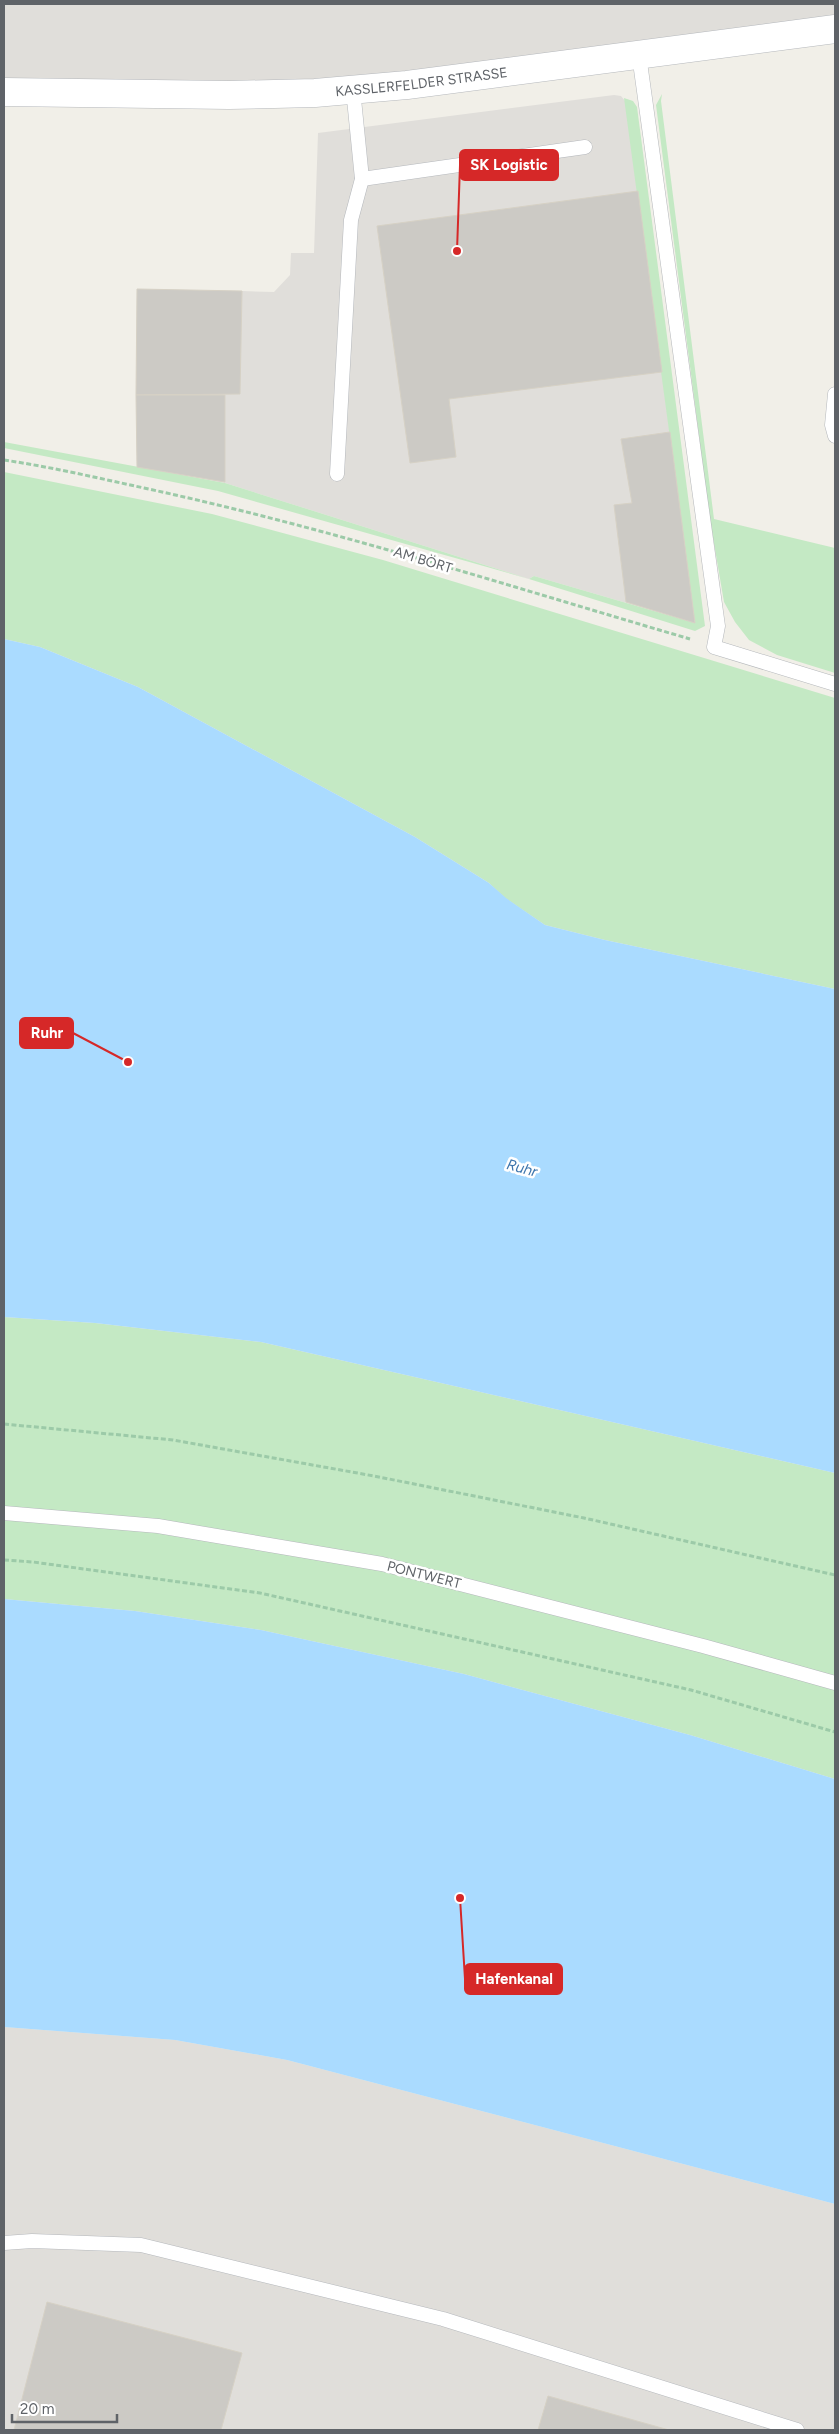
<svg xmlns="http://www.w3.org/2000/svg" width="839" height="2434" font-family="Figtree,sans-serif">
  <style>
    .industrial { fill: #e0deda }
    .green { fill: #c4e9c4 }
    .water { fill: #aadbff }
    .building { fill: #cccac5; stroke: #d6d1c5 }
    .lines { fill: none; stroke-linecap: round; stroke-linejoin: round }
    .lane-casing { stroke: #b5b8bc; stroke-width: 15 }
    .street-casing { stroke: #b5b8bc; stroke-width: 29 }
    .path { stroke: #9ccaa8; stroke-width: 3; stroke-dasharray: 5 2.5; stroke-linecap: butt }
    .lane { stroke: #fff; stroke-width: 14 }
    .street { stroke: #fff; stroke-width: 28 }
    .labels { text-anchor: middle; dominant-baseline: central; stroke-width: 5; stroke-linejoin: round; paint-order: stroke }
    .street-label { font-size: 14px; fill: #5f6368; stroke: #fff }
    .water-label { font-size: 15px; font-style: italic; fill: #3e76ad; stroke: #fff }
    .leader { fill: none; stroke: #d62828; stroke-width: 2 }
    .callout-dot { fill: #d62828; stroke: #fff; stroke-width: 2 }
    .callout { fill: #d62828; stroke: #d62828; stroke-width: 2 }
    .callout-label { font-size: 15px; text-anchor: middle; font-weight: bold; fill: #fff }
  </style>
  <rect width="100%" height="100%" fill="#f1efe8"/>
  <g class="industrial">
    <polygon points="4,4 835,4 835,22 315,93 4,89"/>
    <polygon points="614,95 621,96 626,102 695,623 534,576 529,579 225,483 137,467 136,395 240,394 242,291 274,292 290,275 291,253 314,253 318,133"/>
    <polygon points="4,2027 175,2040 287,2060 835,2204 835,2430 4,2430"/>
  </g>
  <g class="green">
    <polygon points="662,94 661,101 714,519 835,548 835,673 777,655 749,640 735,622 724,602 710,520 656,105"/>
    <polygon points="624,98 633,101 637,107 705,626 695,631 529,579 218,491 4,448 4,442 225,483 529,579 534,576 695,623"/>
    <polygon points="4,472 212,514 383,560 835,698 835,989 605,940 545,925 505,898 489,883 415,837 138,687 40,647 4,639"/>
    <polygon points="4,1317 95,1323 261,1342 835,1473 835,1779 690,1735 464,1674 261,1630 135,1611 4,1599"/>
  </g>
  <g class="water">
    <polygon points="4,639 40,647 138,687 415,837 489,883 506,898 545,925 605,940 835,989 835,1473 261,1342 95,1323 4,1317"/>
    <polygon points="4,1599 135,1611 261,1630 464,1674 690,1735 835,1779 835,2204 287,2060 175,2040 4,2027"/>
  </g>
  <g class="building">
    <polygon points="638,191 662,372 449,399 456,457 410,463 377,226"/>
    <polygon points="137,289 242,291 240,394 136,395"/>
    <polygon points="136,395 225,395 225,482 137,467"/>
    <polygon points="670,432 695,623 626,602 614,505 632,503 621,439"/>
    <polygon points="47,2302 242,2353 221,2430 14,2430"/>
    <polygon points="548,2396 669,2430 538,2430"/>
  </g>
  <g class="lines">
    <defs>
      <g id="lane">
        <polyline points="639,55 718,626 714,647 835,684"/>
        <polyline points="362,179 585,147"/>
        <polyline points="835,394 832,425 835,436"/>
        <polyline points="337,474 351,220 362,179 353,89"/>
        <polyline points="4,1513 158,1526 382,1564 703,1646 835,1683"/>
        <polyline points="4,2243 32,2241 141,2245 443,2319 797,2430"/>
      </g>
      <g id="street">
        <path id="s1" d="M4,92L229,95L315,93L407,85L835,29"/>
      </g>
    </defs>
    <use href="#lane" class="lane-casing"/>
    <use href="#street" class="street-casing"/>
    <g class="path">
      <path d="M4,460C51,467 98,478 144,488C329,528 509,586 690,639"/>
      <polyline points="4,1424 173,1440 374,1476 584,1518 835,1575"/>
      <polyline points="4,1560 33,1562 260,1593 691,1690 835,1732"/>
    </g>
    <use href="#lane" class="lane"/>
    <use href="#street" class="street"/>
  </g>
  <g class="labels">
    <g class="street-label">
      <text stroke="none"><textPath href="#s1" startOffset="418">KASSLERFELDER STRASSE</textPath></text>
      <text transform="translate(423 560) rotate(17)">AM BÖRT</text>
      <text transform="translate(424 1575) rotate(14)">PONTWERT</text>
    </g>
    <g class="water-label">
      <text transform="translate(522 1168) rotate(15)">Ruhr</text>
    </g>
  </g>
  <path class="leader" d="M457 251L460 165M128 1062L73 1033M460 1898L465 1979"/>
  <g class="callout-dot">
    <circle cx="457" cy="251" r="5"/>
    <circle cx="128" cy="1062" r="5"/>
    <circle cx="460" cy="1898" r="5"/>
  </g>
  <g class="callout">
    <rect x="460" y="150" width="98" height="30" rx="5"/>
    <rect x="20" y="1018" width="53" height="30" rx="5"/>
    <rect x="465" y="1964" width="97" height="30" rx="5"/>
  </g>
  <g class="callout-label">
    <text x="509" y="170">SK Logistic</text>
    <text x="47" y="1038">Ruhr</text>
    <text x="514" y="1984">Hafenkanal</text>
  </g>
  <rect width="839" height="2434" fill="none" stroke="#5f6368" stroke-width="10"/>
  <path d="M12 2414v8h105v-8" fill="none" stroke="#5f6368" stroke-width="2.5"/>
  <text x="20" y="2414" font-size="15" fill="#5f6368" stroke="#ffffff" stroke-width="4" paint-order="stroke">20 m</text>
</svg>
